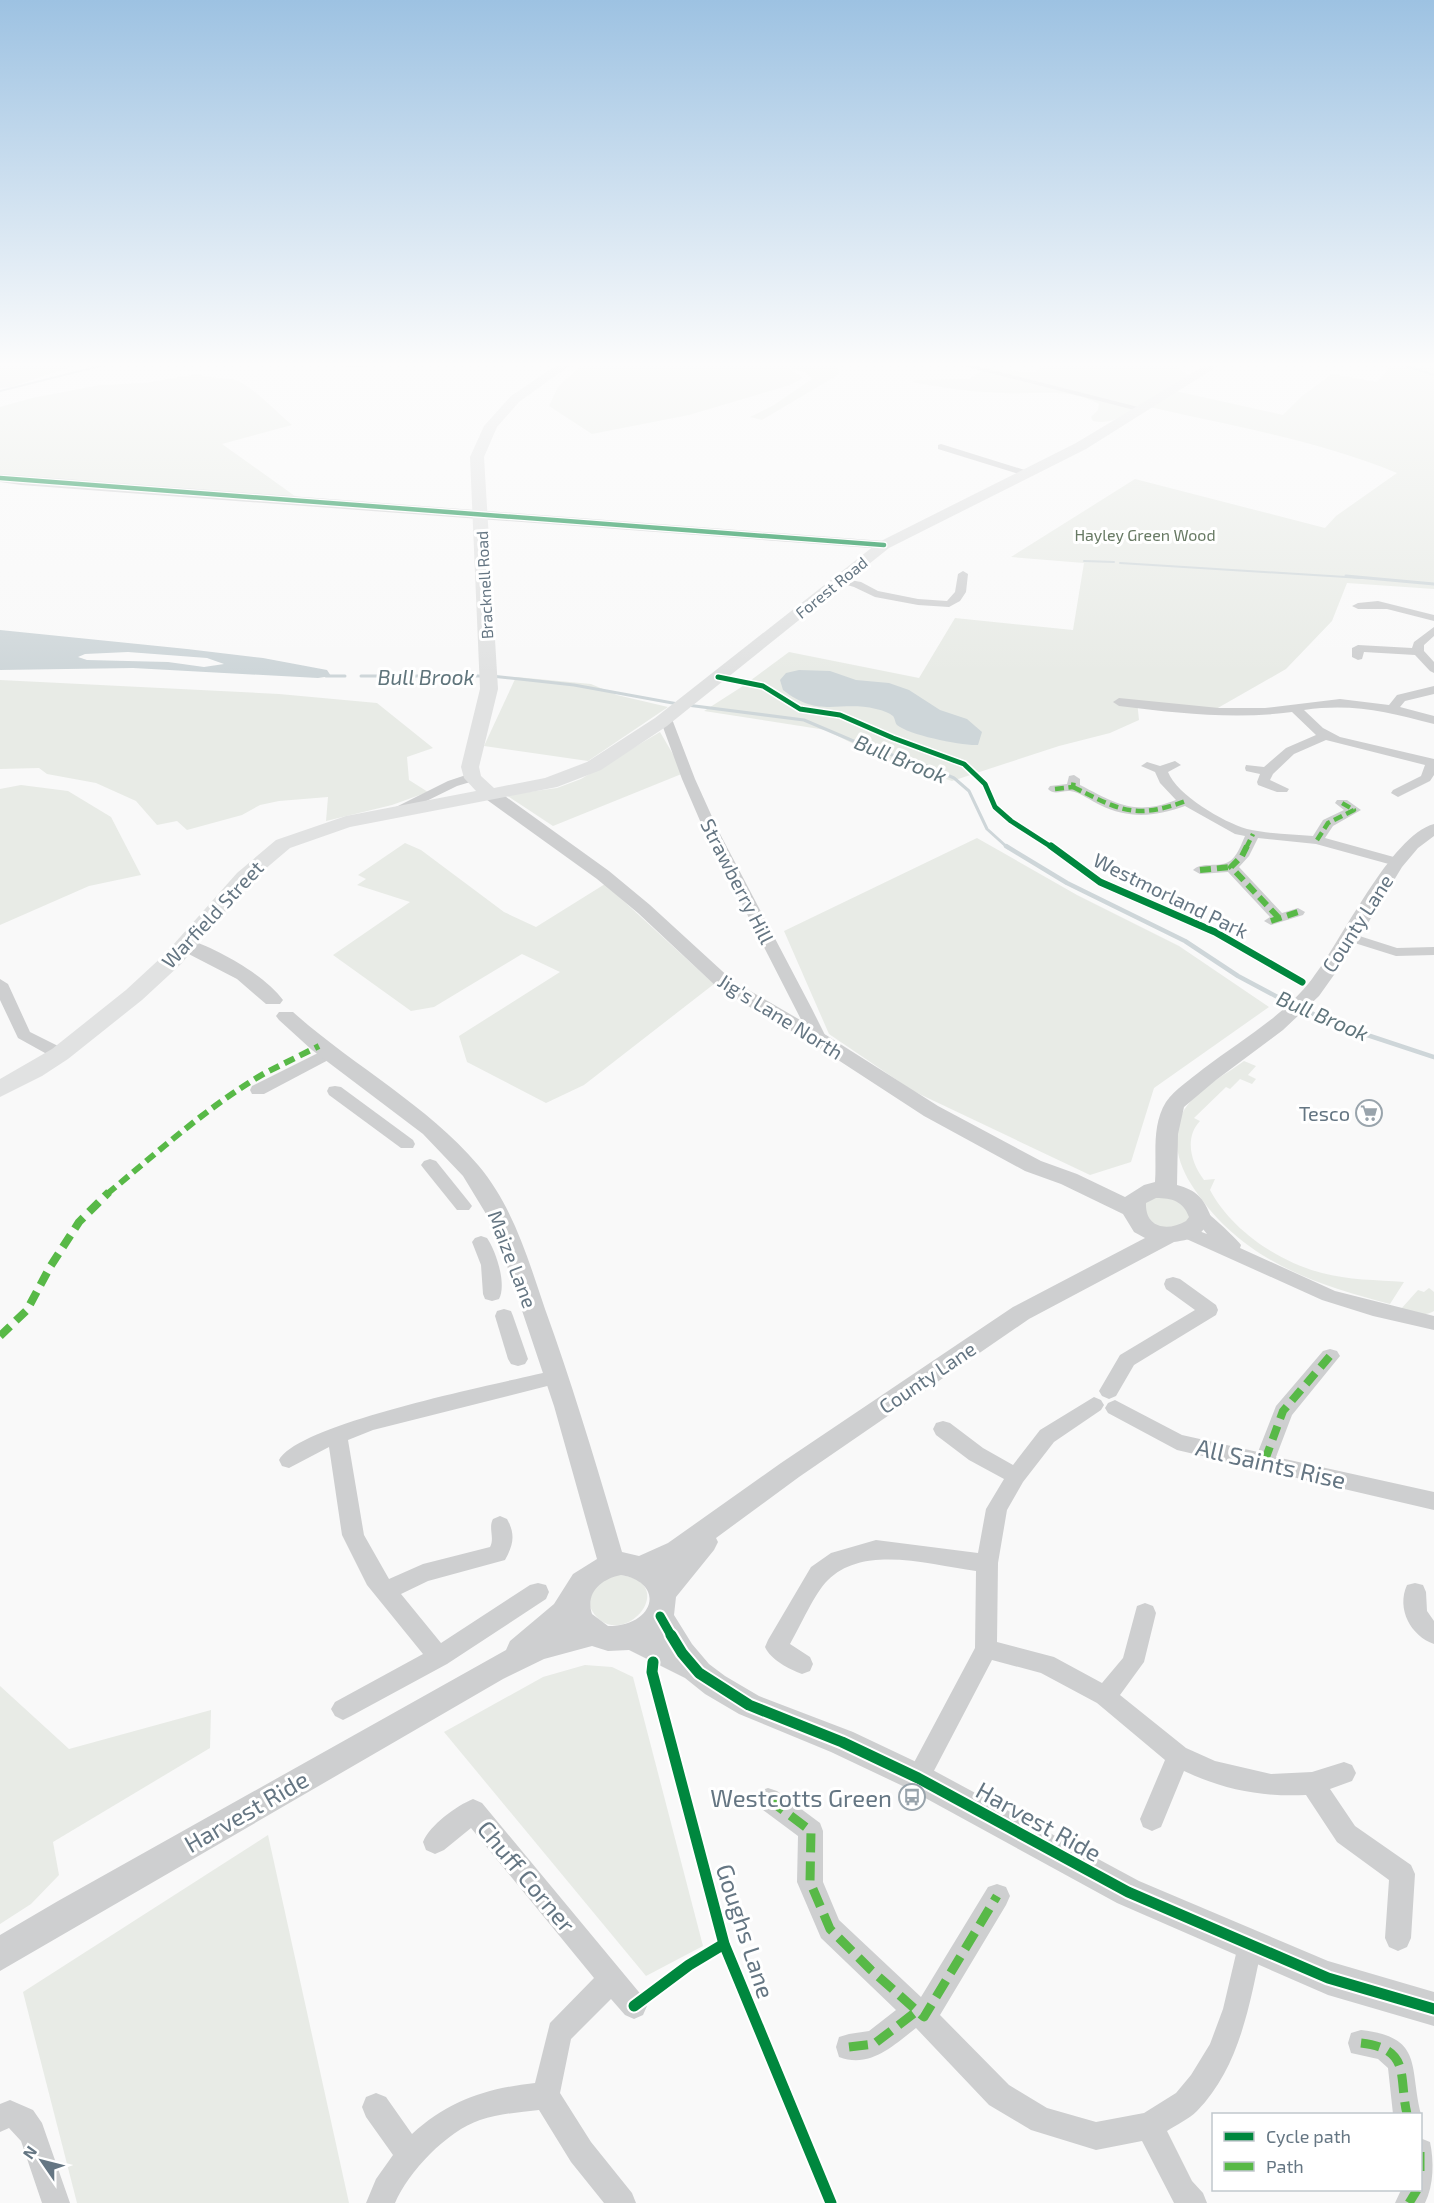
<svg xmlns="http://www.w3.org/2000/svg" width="1434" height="2203" font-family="'Exo 2',sans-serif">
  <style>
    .green { fill: #e8ebe6 }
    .water { fill: #ced6d9; fill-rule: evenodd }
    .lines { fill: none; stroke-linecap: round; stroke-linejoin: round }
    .stream-far2 { stroke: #ced6d9; stroke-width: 2 }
    .stream-far1 { stroke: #ced6d9; stroke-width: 3 }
    .stream { stroke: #ced6d9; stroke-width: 4.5 }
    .minor { fill: #cecfd0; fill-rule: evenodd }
    .tertiary { fill: #cecfd0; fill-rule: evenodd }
    .secondary { fill: #e1e2e2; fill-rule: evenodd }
    .quiet-far3 { stroke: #58b947; stroke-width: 4.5; stroke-dasharray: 9 4.5; stroke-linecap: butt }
    .quiet-far2 { stroke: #58b947; stroke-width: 6; stroke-dasharray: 11 6; stroke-linecap: butt }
    .quiet-far1 { stroke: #58b947; stroke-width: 8; stroke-dasharray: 14 8; stroke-linecap: butt }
    .quiet { stroke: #58b947; stroke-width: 9; stroke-dasharray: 19 9; stroke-linecap: butt }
    .cycleway-far4-casing { stroke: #fff; stroke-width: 7 }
    .cycleway-far3-casing { stroke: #fff; stroke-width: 8 }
    .cycleway-far2-casing { stroke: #fff; stroke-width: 10 }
    .cycleway-far1-casing { stroke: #fff; stroke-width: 13 }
    .cycleway-casing { stroke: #fff; stroke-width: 15 }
    .cycleway-far4 { stroke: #00873e; stroke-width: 4.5 }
    .cycleway-far3 { stroke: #00873e; stroke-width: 5 }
    .cycleway-far2 { stroke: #00873e; stroke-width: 7 }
    .cycleway-far1 { stroke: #00873e; stroke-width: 9 }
    .cycleway { stroke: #00873e; stroke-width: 11 }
    .labels { text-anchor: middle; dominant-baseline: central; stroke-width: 6; stroke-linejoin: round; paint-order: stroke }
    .far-park-label { font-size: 16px; fill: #687a64; stroke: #fff }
    .far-street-label { font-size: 16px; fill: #657683; stroke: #fff }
    .street-label { font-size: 20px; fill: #657683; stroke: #fff }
    .poi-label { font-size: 20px; fill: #657683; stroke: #fff; text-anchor: end }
    .water-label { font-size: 21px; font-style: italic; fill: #60757c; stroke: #fff }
    .near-street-label { font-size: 24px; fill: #657683; stroke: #fff }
    .near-poi-label { font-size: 24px; fill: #657683; stroke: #fff; text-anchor: end }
  </style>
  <rect width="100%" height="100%" fill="#f9f9f9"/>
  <g class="green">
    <polygon points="0,366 73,366 11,387 0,388"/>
    <polygon points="580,366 830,366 840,370 836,376 762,420 750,417 774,405 812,379 805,372 789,368 803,378 790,385 689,415 592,434 549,406 558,387"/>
    <path d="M1042,366H1173L1190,375L1171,390L1283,415L1302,396L1332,374L1377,382L1388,370L1385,366L1434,368V589L1347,583L1332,621L1286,669L1216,709L1137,701L1139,720L1110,733L1059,746L952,781L885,760L826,730L704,711L743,686L789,652L919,678L955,618L1073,630L1084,563L1011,557L1135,479L1325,528L1336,516L1397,473C1319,440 1223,424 1140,405C1124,415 1112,425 1093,421L1091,417L1098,410L1099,404C1068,387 1037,395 1004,393C973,392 942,388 912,382L915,380L969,379L986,368L1035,373Z"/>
    <path d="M197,374C211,379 223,377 235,380C253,386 277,413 292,425L222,444L299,499L0,474V407L32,398L100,385L145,383Z"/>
    <polygon points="516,677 591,684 617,695 668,707 588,761 484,746"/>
    <polygon points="0,680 279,694 377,703 433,748 407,757 409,780 428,792 392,805 326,821 328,797 279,801 260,805 242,815 187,830 177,821 157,825 136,801 96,783 47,774 39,768 0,769"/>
    <polygon points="660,732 684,773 553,826 506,795 557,788 581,779"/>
    <polygon points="21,785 68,791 111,817 141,875 89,886 0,925 0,789"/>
    <polygon points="977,838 1077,895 1179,946 1269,1007 1154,1088 1131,1162 1090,1175 913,1091 829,1034 784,931"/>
    <polygon points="405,843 421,850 504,912 536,927 605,884 714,984 584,1085 546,1103 467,1062 459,1036 560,972 522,954 434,1007 411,1011 333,955 410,902 357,885 366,879 358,875"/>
    <path d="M1244,1061L1256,1066L1248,1075L1256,1079L1252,1084L1240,1079L1230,1089L1226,1087L1194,1118L1200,1121C1184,1138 1191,1163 1204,1180L1215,1179L1210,1190C1231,1230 1279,1262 1322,1273C1348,1280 1377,1280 1404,1282L1390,1304C1309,1283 1238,1258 1191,1184C1178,1164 1171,1137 1182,1114C1194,1090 1224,1076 1244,1061Z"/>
    <polygon points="1149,1197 1173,1198 1189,1210 1189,1225 1158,1231 1139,1204"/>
    <path d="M1429,1288L1434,1292V1311C1423,1318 1412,1312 1401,1309L1418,1290L1424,1292Z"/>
    <path d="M613,1574C691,1579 615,1663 589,1605L591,1589Z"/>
    <polygon points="585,1665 612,1667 633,1677 703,1946 646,1976 444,1732 543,1677"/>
    <polygon points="0,1686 69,1749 211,1710 210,1748 53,1842 59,1875 31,1904 0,1924"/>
    <polygon points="268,1835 349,2203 77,2203 23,1992"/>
  </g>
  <g class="water">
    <path d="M0,630L187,649L263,658L327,670L331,676L318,678L133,668L0,670ZM128,652L207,658L224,664L204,667L168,662L87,660L78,657L85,654Z"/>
    <path d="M799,670L830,671L856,680L889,683L909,690L940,710L967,719L982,732L978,745C962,746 909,735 897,725C895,723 895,718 893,716C890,713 881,710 876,709C839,700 820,719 783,690L780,680L786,673Z"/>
  </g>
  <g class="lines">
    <g class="stream-far2">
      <polyline points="346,366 364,366"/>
      <polyline points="1407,366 1434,375"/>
      <polyline points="0,391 100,366"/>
      <polyline points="1084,561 1114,562"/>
      <polyline points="1120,563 1362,578"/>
    </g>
    <g class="stream-far1">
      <polyline points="1346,576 1434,584"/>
      <polyline points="326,676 345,676"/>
      <polyline points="361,676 483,676"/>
      <polyline points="491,676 574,685 678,704"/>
      <polyline points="687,705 804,720 870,748 924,765 954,778 969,791 987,829 1008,848"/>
    </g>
    <polyline class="stream" points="1006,846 1067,883 1185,941 1238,976 1283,1000 1337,1025 1434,1057"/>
    <g class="minor">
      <polygon points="963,366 976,366 1146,409 1142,412"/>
      <polygon points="941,444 1028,471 1030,473 1022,475 938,449 938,445"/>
      <polygon points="963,571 968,574 966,592 960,601 949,607 918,605 875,597 854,587 834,581 839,578 861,582 878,591 918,599 947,601 955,592 958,574"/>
      <polygon points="1378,601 1434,615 1434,621 1387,609 1358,609 1352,606 1358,603"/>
      <polygon points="1434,627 1434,636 1424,645 1424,651 1434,662 1434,673 1430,671 1415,655 1364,652 1362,659 1358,660 1352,657 1352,648 1358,645 1412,648 1414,642"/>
      <path d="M1434,686V694L1405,701L1400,707L1434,716V724C1387,712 1353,703 1304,710L1323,728L1340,737L1434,759V775L1430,781L1398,797L1391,793L1393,790L1421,776L1425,765L1326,740L1294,754L1273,774L1270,780L1289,789L1287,792H1277L1258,785L1257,782L1260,774L1246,771L1245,768L1246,765L1264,767L1286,748L1316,735L1292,712C1234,720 1177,713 1119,706L1113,702L1119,698L1219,708H1265L1340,699L1389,705L1397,695Z"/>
      <polygon points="666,715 672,719 695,779 718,830 812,1009 827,1039 825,1042 813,1042 811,1039 704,830 682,779 660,719"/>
      <path d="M1175,761L1181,765L1168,772C1177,795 1223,822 1247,829C1268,834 1292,834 1313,836L1323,820L1344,810L1335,803L1337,800H1347L1361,810L1333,826L1325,838L1401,859L1403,862L1396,866L1316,844L1258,838L1249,856L1239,867L1282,913L1298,908L1305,912L1303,915L1271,925L1264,921L1270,917L1228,872L1200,874L1193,870C1201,862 1215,867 1226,863C1236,860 1241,845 1245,836L1235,834L1185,806C1154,817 1129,819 1100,805C1091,801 1080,792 1070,791C1062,790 1055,796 1048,789L1050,786L1067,784L1069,776L1074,775L1080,779V785C1117,804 1135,816 1176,800L1160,783L1155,772L1141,766L1147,762L1160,766Z"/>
      <polygon points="472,773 477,774 478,777 477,780 457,786 402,813 397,814 390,810 448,781"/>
      <polygon points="1350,933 1397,948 1434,947 1434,955 1396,956 1345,940 1343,937"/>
      <polygon points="0,979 8,984 30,1032 66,1050 68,1054 66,1058 54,1058 18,1038 0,1000"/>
      <polygon points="328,1048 334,1049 336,1053 334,1057 264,1094 252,1094 250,1090 252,1086"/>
      <polygon points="335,1086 341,1087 413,1140 415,1144 413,1148 401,1148 329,1095 327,1091 329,1087"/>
      <polygon points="430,1159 436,1161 469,1202 472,1206 469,1210 457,1210 424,1169 421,1165 424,1161"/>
      <path d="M1200,1208C1206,1210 1237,1239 1241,1245L1240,1248L1335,1291L1434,1316V1330L1373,1316L1322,1300L1182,1237L1179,1233L1182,1229L1188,1227L1207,1234L1191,1214L1194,1210Z"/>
      <path d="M481,1236L487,1238C496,1251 507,1284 499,1299L492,1301L485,1299L483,1294L481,1265L472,1242L475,1238Z"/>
      <polygon points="1173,1277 1180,1279 1216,1305 1218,1310 1216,1315 1134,1365 1116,1396 1109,1399 1102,1396 1099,1391 1120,1355 1195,1310 1166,1289 1164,1284 1166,1279"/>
      <polygon points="504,1309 511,1311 513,1316 528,1359 525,1364 518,1366 511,1364 508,1359 495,1316 497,1311"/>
      <polygon points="1330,1349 1337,1351 1340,1356 1292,1415 1276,1457 1434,1492 1434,1510 1177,1450 1108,1413 1105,1408 1108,1403 1115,1400 1182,1435 1258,1452 1276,1406 1323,1351"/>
      <path d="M556,1370L563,1372L566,1377L563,1382L373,1430L348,1440L364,1535L389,1579L423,1564L490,1547C495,1538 488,1528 493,1519L500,1516L507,1519C516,1535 513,1545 505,1560L428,1581L401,1594L441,1643L530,1585L538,1583L546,1585L549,1592L546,1599L447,1664L351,1716L343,1720L335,1716L331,1709L335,1702L423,1654L367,1585L342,1535L329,1447L289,1468L282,1466L279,1460C299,1422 507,1382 556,1370Z"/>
      <path d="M1094,1397L1101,1400L1104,1405L1101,1410L1054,1442L1023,1482L1007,1510L998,1563L997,1642L1054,1657L1102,1683L1123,1658L1137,1606L1145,1603L1153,1606L1156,1613L1144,1662L1120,1695L1186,1748L1215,1761L1271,1774L1312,1772L1344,1762L1352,1765L1356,1773L1352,1781L1330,1789L1355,1826L1411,1865L1415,1874L1411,1938L1407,1947L1398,1951L1389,1947L1385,1938L1389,1880L1337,1842L1306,1795C1262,1797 1224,1790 1184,1771L1161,1827L1152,1831L1143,1827L1140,1819L1165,1760L1097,1703L1041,1673L992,1660L926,1786L918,1789L910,1786L906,1778L910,1770L975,1648L976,1571C931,1565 864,1544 828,1580C815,1592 800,1627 790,1644L810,1657L813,1664L810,1671L802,1674C789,1669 771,1660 765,1647L768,1640L811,1567L831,1553L876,1540L978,1553L986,1509L1004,1479L969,1460L936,1435L933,1429L936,1423L943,1421L950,1423L983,1448L1013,1465L1040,1430Z"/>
      <path d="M1415,1583L1423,1585L1426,1592L1427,1611L1434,1621V1644C1411,1636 1396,1609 1407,1585Z"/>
      <path d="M768,1788L777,1791L820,1823L823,1831V1882L839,1920L921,1997L988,1887L997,1884L1006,1887L1010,1896L1006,1905L940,2015L1009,2085L1047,2108L1096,2122L1144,2113L1176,2093L1191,2075L1210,2044L1223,2009L1240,1937L1249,1933L1258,1937L1262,1946C1250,2003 1240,2067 1197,2111C1189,2119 1176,2125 1167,2131L1192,2181L1203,2193L1207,2203H1174L1142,2141L1096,2150L1031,2130L989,2105L916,2028C894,2045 870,2069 839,2057L836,2047L839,2037L849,2034L869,2031L896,2010L821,1938L797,1882L798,1836L759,1807L756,1799L759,1791Z"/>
      <path d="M473,1799L482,1803L643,1997L647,2006L643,2015L634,2019L625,2015L611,1999L571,2039L560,2093L591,2142L632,2193L636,2203H604L571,2162L539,2110C519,2112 499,2114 480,2120C447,2131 408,2172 395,2203H366L376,2179L393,2155L366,2117L362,2107L366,2097L376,2093L386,2097L412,2134C448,2101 487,2088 535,2083L550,2023L594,1978L471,1828L444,1850L435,1854L426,1850L423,1842C430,1825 456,1806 473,1799Z"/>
      <path d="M1361,2030C1424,2037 1409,2067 1421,2114L1420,2115L1393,2114L1388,2068L1378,2059L1351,2053L1348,2043L1351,2033Z"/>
      <polygon points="10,2100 33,2110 42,2123 70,2203 42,2203 21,2141 9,2128 0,2132 0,2104"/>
      <path d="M1420,2138L1430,2142C1434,2161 1434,2185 1425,2203H1395L1401,2190H1420Z"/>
    </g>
    <g class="tertiary">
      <polygon points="0,474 884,541 891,545 884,549 21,485 0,482"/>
      <path d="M489,788L495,789L609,871L650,905L733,981L826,1035L938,1106L1041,1161L1077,1174L1125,1197L1144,1185L1155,1182C1157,1156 1151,1126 1166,1102C1175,1089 1191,1079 1203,1069C1241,1040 1283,1017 1312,979C1341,942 1391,835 1434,824V836L1418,848L1402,867L1351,951L1319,996L1283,1030L1216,1080L1184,1107L1178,1134L1177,1185C1196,1190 1204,1198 1211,1217C1202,1236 1195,1239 1174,1242L1029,1319L799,1477L716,1538L718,1542L714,1550L676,1597L674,1615L692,1644L709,1664L725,1676L759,1696L853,1732L929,1768L1139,1881L1328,1961L1434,1992V2026L1328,1995L1117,1903L907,1788L831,1752L739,1714L705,1694L685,1678L629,1650L608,1651L592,1646L544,1659L503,1679L0,1971V1935L58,1901L506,1650L510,1641L554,1604L573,1574L597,1559L554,1406L494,1227L463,1176L423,1134L312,1050L279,1020L276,1016L279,1012H293C352,1065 426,1104 478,1165C513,1206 528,1259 545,1309C574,1389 598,1470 622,1552L639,1556L668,1543L781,1463L1013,1307L1145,1238L1134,1232L1123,1214L1061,1184L1025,1171L924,1116L812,1043L719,989L638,913L597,879L483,797L481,793ZM1156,1198C1172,1198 1183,1201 1189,1217L1186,1221C1167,1232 1145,1228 1146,1203ZM621,1575C666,1583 655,1626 608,1626L592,1614C585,1593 601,1579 621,1575Z"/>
      <path d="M186,939C215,947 265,975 283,1000L280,1004H266L237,979L179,949L177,945L179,941Z"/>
    </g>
    <polygon class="secondary" points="555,366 569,366 519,402 497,427 484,457 498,689 479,767 481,776 494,788 545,778 587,762 655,718 879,542 1076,443 1204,366 1218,366 1086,449 889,548 667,726 601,770 557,787 350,827 290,848 251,881 181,964 142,1000 68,1059 42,1076 0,1097 0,1079 52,1049 126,990 165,954 237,873 276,840 346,816 476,791 464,778 461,767 480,689 470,457 484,426 511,396"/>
    <g class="quiet-far3">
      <path d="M1073,787C1120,810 1134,820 1186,801"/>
      <polyline points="1055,789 1073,787 1074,779"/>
      <polyline points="1317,840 1328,823 1354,810 1342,803"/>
      <polyline points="1246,848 1253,834"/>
    </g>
    <g class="quiet-far2">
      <polyline points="1247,846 1242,856 1231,867 1278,917"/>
      <polyline points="1200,870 1231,867"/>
      <polyline points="1271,921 1298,912"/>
      <path d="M107,1194C158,1152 208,1106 265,1073C283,1064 301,1055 319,1046"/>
    </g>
    <g class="quiet-far1">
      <polyline points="0,1336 27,1310 50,1267 79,1222 109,1192"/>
      <polyline points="1265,1460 1283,1411 1330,1356"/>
    </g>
    <g class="quiet">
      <polyline points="768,1799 811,1831 810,1882 830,1929 871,1970 924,2017 997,1896"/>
      <path d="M1361,2043C1412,2049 1398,2076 1407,2114"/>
      <polyline points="849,2047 874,2044 917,2011"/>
      <polyline points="1420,2152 1420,2178"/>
      <polyline points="1409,2203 1417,2190"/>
    </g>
    <defs>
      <polyline id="cycleway-far4" points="0,478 884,545"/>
      <polyline id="cycleway-far3" points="718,677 763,686 800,709 840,715 893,738 964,764 985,784 995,807 1011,821 1053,848"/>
      <polyline id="cycleway-far2" points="1051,846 1100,882 1215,932 1302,982"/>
      <polyline id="cycleway-far1" points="660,1616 672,1637"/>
      <g id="cycleway">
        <polyline points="671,1635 682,1653 699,1673 749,1705 842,1742 918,1778 1128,1892 1328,1978 1434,2009"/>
        <polyline points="653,1662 652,1672 724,1944 831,2203"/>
        <polyline points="634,2006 689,1965 724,1944"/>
      </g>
    </defs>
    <use href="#cycleway-far4" class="cycleway-far4-casing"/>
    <use href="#cycleway-far3" class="cycleway-far3-casing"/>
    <use href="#cycleway-far2" class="cycleway-far2-casing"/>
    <use href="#cycleway-far1" class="cycleway-far1-casing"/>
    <use href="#cycleway" class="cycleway-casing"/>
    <use href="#cycleway-far4" class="cycleway-far4"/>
    <use href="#cycleway-far3" class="cycleway-far3"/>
    <use href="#cycleway-far2" class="cycleway-far2"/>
    <use href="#cycleway-far1" class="cycleway-far1"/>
    <use href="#cycleway" class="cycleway"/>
  </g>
  <linearGradient id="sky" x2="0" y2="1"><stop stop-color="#9dc2e2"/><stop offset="0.54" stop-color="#fcfcfc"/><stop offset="1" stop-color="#fcfcfc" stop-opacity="0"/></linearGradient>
  <rect width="1434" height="674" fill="url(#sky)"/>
  <defs>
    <symbol id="supermarket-ring" viewBox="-11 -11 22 22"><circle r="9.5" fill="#fff" stroke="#99a4ac" stroke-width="1.5"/><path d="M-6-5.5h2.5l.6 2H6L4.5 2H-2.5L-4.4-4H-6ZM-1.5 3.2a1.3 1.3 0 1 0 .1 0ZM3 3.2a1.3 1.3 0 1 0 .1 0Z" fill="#99a4ac"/></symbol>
    <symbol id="bus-ring" viewBox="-11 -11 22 22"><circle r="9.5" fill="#fff" stroke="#99a4ac" stroke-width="1.5"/><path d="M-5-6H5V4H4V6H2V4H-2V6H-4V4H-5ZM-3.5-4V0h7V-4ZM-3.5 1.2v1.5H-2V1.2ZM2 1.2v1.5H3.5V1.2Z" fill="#99a4ac"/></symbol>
  </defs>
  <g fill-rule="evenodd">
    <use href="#supermarket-ring" x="1354" y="1098" width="30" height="30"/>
    <use href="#bus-ring" x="897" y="1782" width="30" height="30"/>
  </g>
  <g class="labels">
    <g class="far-park-label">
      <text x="1145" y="534">Hayley Green Wood</text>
    </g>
    <g class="far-street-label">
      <text transform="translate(484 585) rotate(-93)">Bracknell Road</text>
      <text transform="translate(831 587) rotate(-39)">Forest Road</text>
    </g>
    <g class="street-label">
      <text transform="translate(738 881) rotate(63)">Strawberry Hill</text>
      <text transform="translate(1171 895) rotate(26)">Westmorland Park</text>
      <text transform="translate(212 914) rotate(-47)">Warfield Street</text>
      <text transform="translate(1357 923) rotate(-57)">County Lane</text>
      <text transform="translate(781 1016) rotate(32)">Jig's Lane North</text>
      <text transform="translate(513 1259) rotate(69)">Maize Lane</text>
      <text transform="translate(927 1377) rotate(-34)">County Lane</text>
    </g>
    <g class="poi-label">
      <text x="1350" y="1113">Tesco</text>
    </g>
    <g class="water-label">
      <text x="426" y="676">Bull Brook</text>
      <text transform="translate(901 758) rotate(22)">Bull Brook</text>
      <text transform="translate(1323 1015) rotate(23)">Bull Brook</text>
    </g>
    <g class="near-street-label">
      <text transform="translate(1271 1463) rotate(13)">All Saints Rise</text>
      <text transform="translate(246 1811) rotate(-30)">Harvest Ride</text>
      <text transform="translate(1039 1821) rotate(29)">Harvest Ride</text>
      <text transform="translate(527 1876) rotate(50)">Chuff Corner</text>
      <text transform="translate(746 1931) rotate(72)">Goughs Lane</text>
    </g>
    <g class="near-poi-label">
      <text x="892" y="1797">Westcotts Green</text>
    </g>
  </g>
  <rect x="1212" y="2113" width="210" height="78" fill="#ffffff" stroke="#c1c8cd" stroke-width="1.5"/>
  <rect x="1224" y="2132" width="30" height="9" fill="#00873e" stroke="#c1c8cd" stroke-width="1.5"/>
  <text x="1266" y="2143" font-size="18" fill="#657683">Cycle path</text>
  <rect x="1224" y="2162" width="30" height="9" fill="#58b947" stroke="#c1c8cd" stroke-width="1.5"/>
  <text x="1266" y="2173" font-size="18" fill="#657683">Path</text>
  <g transform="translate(42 2161) rotate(305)" stroke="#ffffff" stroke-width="4.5" paint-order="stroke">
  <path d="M0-4.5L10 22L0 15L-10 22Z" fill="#657683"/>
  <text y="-9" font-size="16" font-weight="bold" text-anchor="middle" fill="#657683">N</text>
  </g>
</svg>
